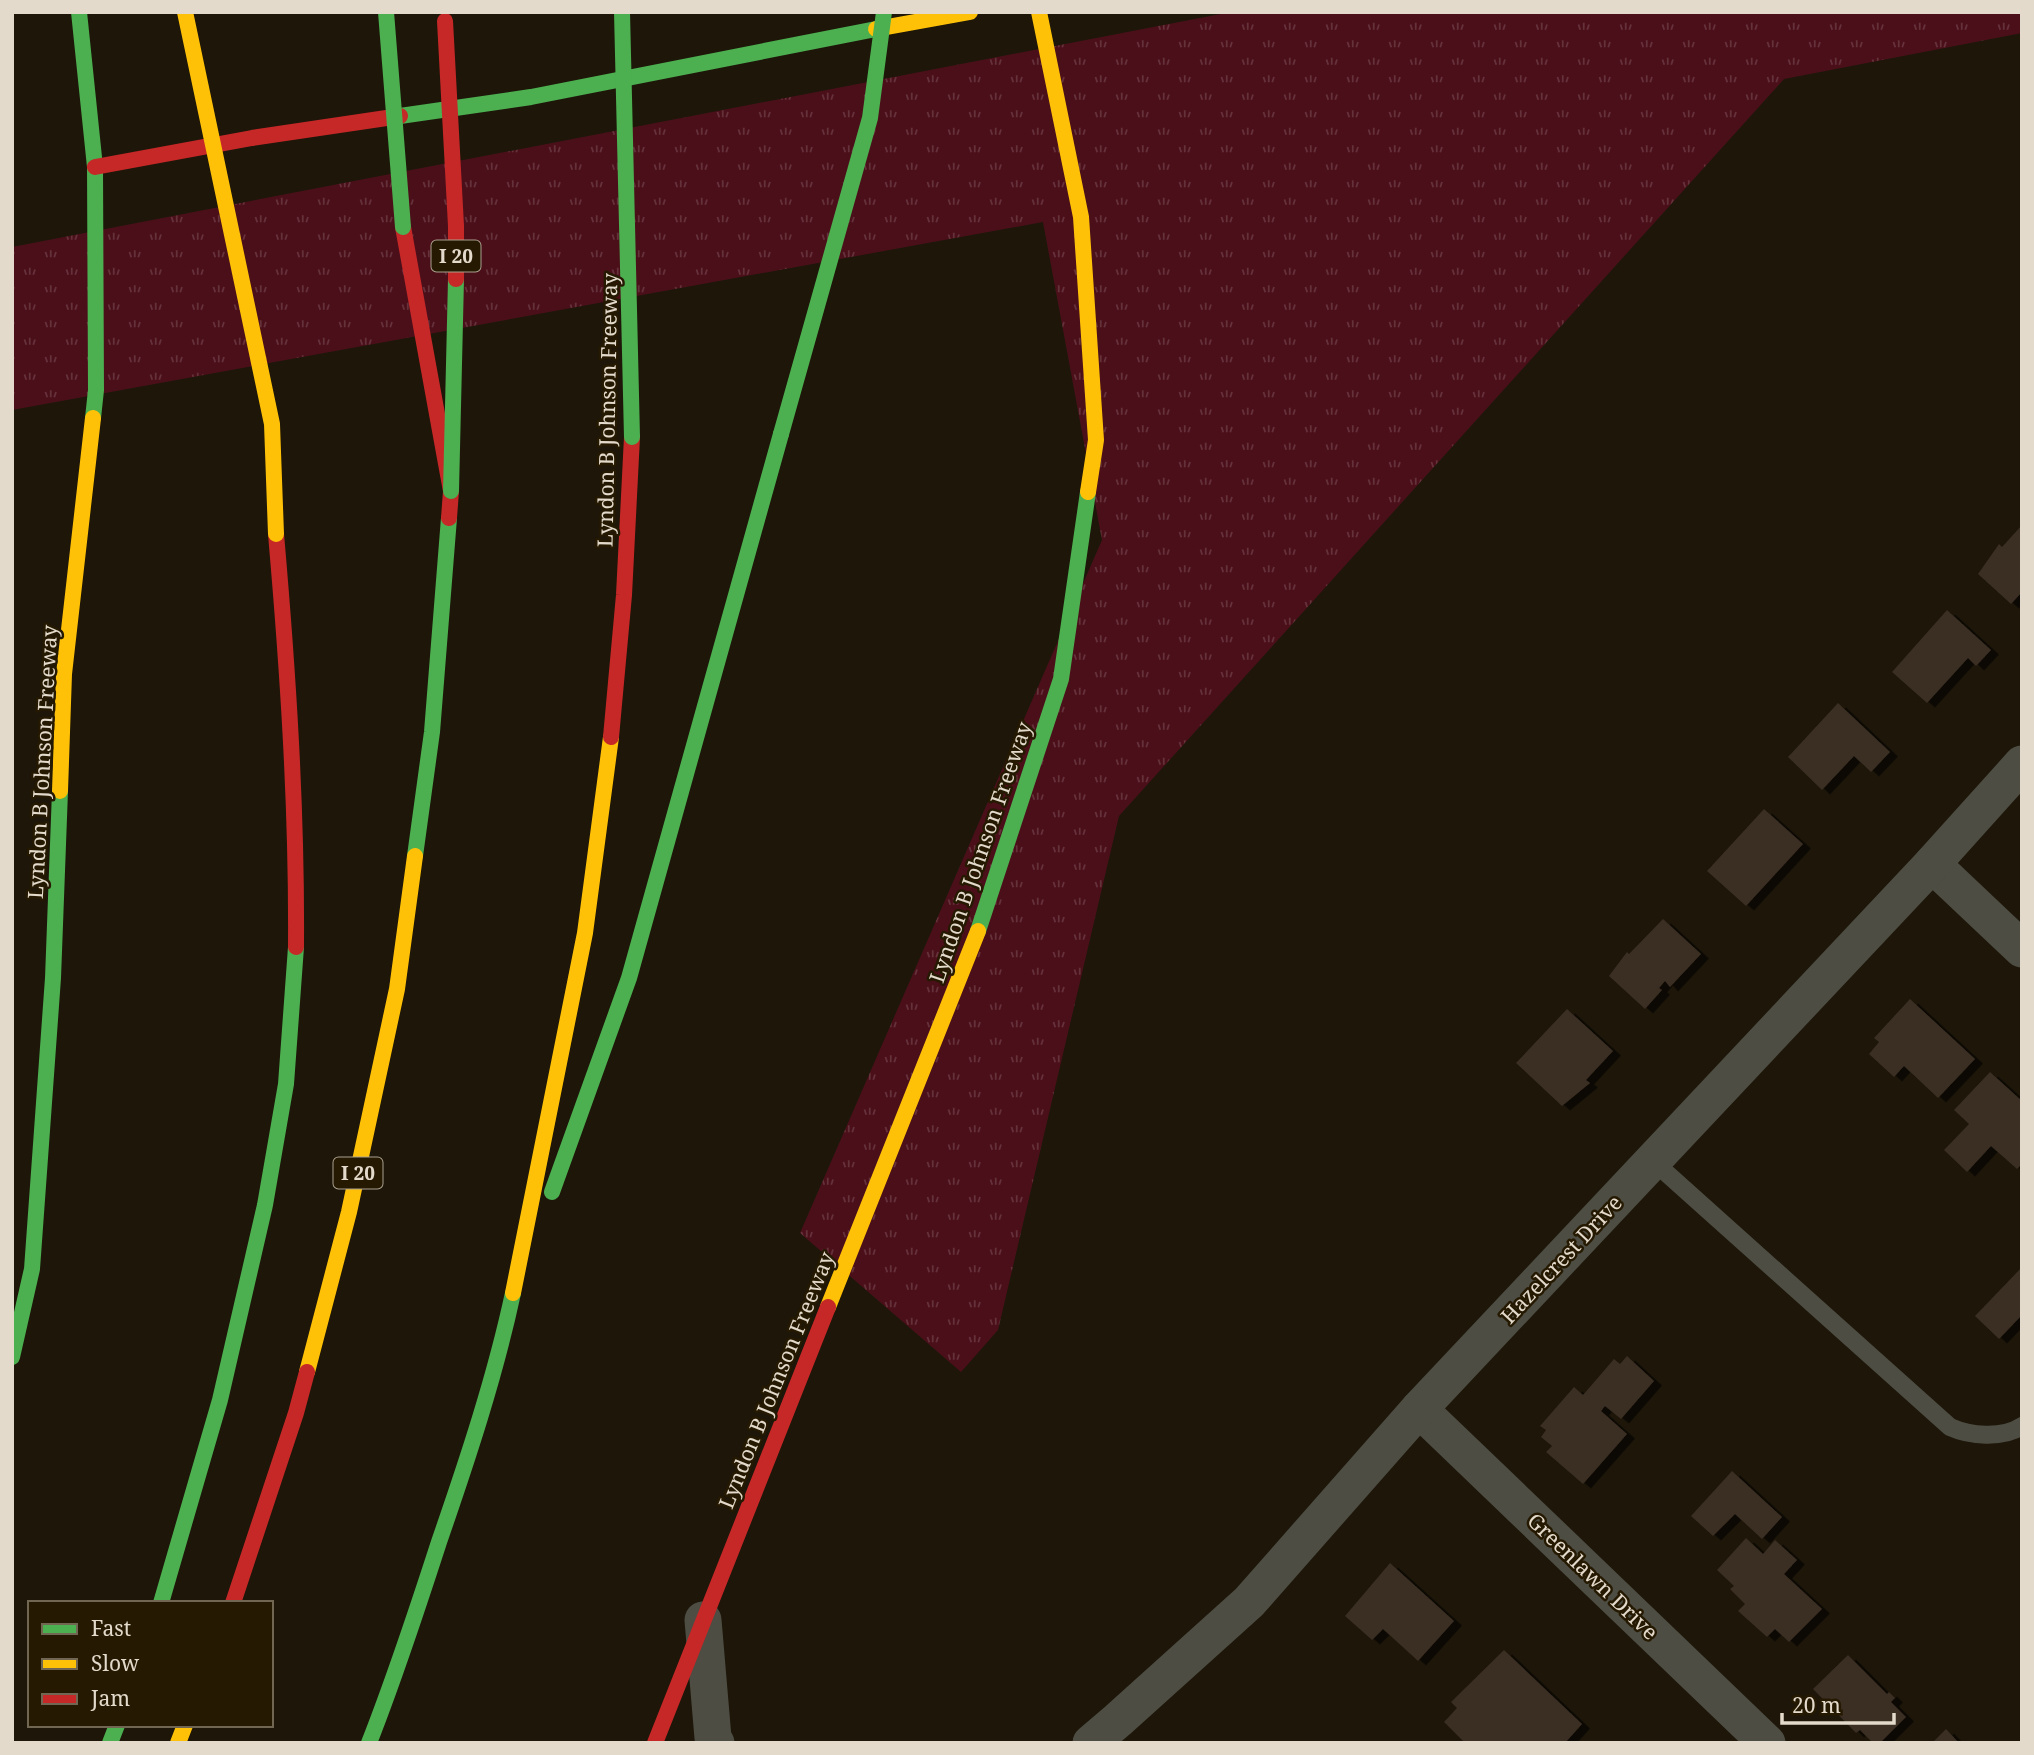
<svg xmlns="http://www.w3.org/2000/svg" width="2034" height="1755" font-family="'Noto Serif',serif">
  <style>
    .grass { fill: url(#grass-tufts) }
    .building { fill: #3a2e23; filter: url(#shadow) }
    .lines { fill: none; stroke-linecap: round; stroke-linejoin: round }
    .lane { stroke: #4d4d43; stroke-width: 18 }
    .street { stroke: #4d4d43; stroke-width: 37 }
    .fast { stroke: #4caf50; stroke-width: 16 }
    .slow { stroke: #ffc107; stroke-width: 16 }
    .jam { stroke: #c62828; stroke-width: 16 }
    .fast-bridge { stroke: #4caf50; stroke-width: 16 }
    .slow-bridge { stroke: #ffc107; stroke-width: 16 }
    .jam-bridge { stroke: #c62828; stroke-width: 16 }
    .labels { text-anchor: middle; dominant-baseline: central; stroke-width: 5; stroke-linejoin: round; paint-order: stroke }
    .shield { fill: #251901; stroke: #aaa08e; stroke-width: 2 }
    .shield-label { font-size: 19px; font-weight: bold; fill: #e3dacb }
    .street-label { font-size: 21px; fill: #e3dacb; stroke: #251901 }
  </style>
  <defs>
    <pattern id="grass-tufts" width="24" height="20" patternUnits="userSpaceOnUse" patternTransform="scale(1.75)"><rect width="24" height="20" fill="#4b0f1a"/><path d="M3 7l-1-3M5 7V3M7 7l1-3M15 17l-1-3M17 17v-4M19 17l1-3" fill="none" stroke="#65313a"/></pattern>
    <filter id="shadow"><feDropShadow dx="8" dy="4.5" stdDeviation="0" flood-color="#0009"/></filter>
  </defs>
  <rect width="100%" height="100%" fill="#1d1609"/>
  <polygon class="grass" points="1231,12 2022,12 2022,33 1784,79 1119,816 998,1330 961,1372 800,1233 1102,540 1043,222 12,410 12,247"/>
  <g class="building">
    <polygon points="2022,525 2022,592 2011,604 1978,574 1999,544 2002,547"/>
    <polygon points="1947,610 1991,650 1976,666 1968,658 1927,703 1892,672"/>
    <polygon points="1838,703 1890,752 1871,772 1854,756 1822,790 1788,757"/>
    <polygon points="1764,809 1803,844 1746,906 1707,871"/>
    <polygon points="1663,919 1701,954 1670,987 1665,981 1659,988 1662,990 1645,1009 1609,976 1627,952 1629,954"/>
    <polygon points="1910,999 1975,1059 1938,1098 1904,1066 1894,1077 1869,1054 1879,1042 1874,1038"/>
    <polygon points="1567,1009 1613,1051 1586,1080 1590,1083 1562,1106 1516,1063"/>
    <polygon points="1990,1072 2022,1101 2022,1164 2017,1169 1991,1146 1967,1172 1944,1150 1969,1124 1954,1110"/>
    <polygon points="2022,1267 2022,1315 1999,1339 1975,1316"/>
    <polygon points="1627,1356 1654,1381 1621,1419 1605,1406 1601,1411 1627,1434 1583,1484 1546,1452 1552,1446 1541,1437 1546,1430 1540,1426 1574,1387 1583,1395 1614,1359 1620,1364"/>
    <polygon points="1732,1471 1782,1517 1762,1539 1735,1514 1713,1536 1691,1516"/>
    <polygon points="1746,1538 1763,1554 1775,1540 1797,1560 1784,1574 1822,1609 1789,1642 1775,1629 1767,1637 1738,1611 1745,1604 1730,1589 1734,1586 1717,1570"/>
    <polygon points="1390,1563 1454,1621 1418,1661 1383,1629 1372,1640 1345,1616"/>
    <polygon points="1504,1650 1582,1724 1565,1743 1465,1743 1444,1722 1457,1708 1451,1702"/>
    <polygon points="1848,1655 1887,1694 1889,1692 1895,1698 1891,1702 1906,1717 1880,1743 1873,1743 1860,1730 1856,1733 1813,1689"/>
    <polygon points="1946,1729 1959,1743 1932,1743"/>
  </g>
  <g class="lines">
    <path class="lane" d="M1653,1161L1950,1427C1970,1436 2002,1439 2022,1426"/>
    <g class="street">
      <polyline points="1932,864 2022,949"/>
      <polyline points="1419,1409 1767,1743"/>
      <polyline points="703,1620 713,1738 716,1743"/>
      <polyline points="1091,1743 1118,1720 1249,1602 1419,1409 1932,864 2022,764"/>
    </g>
    <g class="fast">
      <polyline points="79,12 95,167 96,390 93,418"/>
      <polyline points="400,116 531,97 876,29"/>
      <polyline points="415,856 432,732 449,518"/>
      <polyline points="978,931 1061,679 1088,492"/>
      <polyline points="552,1192 629,978 781,434"/>
      <polyline points="12,1357 32,1269 53,978 60,791"/>
      <polyline points="161,1603 220,1400 265,1205 286,1084 296,947"/>
      <polyline points="110,1743 117,1725"/>
      <path d="M369,1743C395,1677 417,1610 439,1542C467,1461 495,1377 513,1293"/>
    </g>
    <g class="slow">
      <polyline points="1039,12 1081,217 1096,440 1088,492"/>
      <polyline points="876,29 970,12"/>
      <polyline points="60,791 64,674 93,418"/>
      <polyline points="513,1293 585,933 611,737"/>
      <polyline points="828,1307 978,931"/>
      <polyline points="307,1372 349,1212 397,989 415,856"/>
      <polyline points="178,1743 185,1725"/>
    </g>
    <g class="jam">
      <polyline points="95,167 252,138 400,116"/>
      <polyline points="403,227 451,491 449,518"/>
      <path d="M276,534C288,672 297,808 296,947"/>
      <polyline points="611,737 624,595 632,437"/>
      <polyline points="233,1603 296,1413 307,1372"/>
      <polyline points="655,1743 828,1307"/>
    </g>
    <g class="fast-bridge">
      <polyline points="386,12 403,227"/>
      <polyline points="622,12 632,437"/>
      <polyline points="781,434 870,118 884,12"/>
      <polyline points="451,491 456,279"/>
    </g>
    <polyline class="slow-bridge" points="185,12 272,424 276,534"/>
    <polyline class="jam-bridge" points="445,21 456,226 456,279"/>
  </g>
  <g class="labels">
    <g class="shield">
      <rect x="431.5" y="240.5" width="49" height="31" rx="5"/>
      <rect x="333.5" y="1157.5" width="49" height="31" rx="5"/>
    </g>
    <g class="shield-label">
      <text x="456" y="256">I 20</text>
      <text x="358" y="1173">I 20</text>
    </g>
    <g class="street-label">
      <text transform="translate(607 410) rotate(-89)">Lyndon B Johnson Freeway</text>
      <text transform="translate(42 762) rotate(-87)">Lyndon B Johnson Freeway</text>
      <text transform="translate(980 852) rotate(-71)">Lyndon B Johnson Freeway</text>
      <text transform="translate(1561 1259) rotate(-47)">Hazelcrest Drive</text>
      <text transform="translate(776 1380) rotate(-68)">Lyndon B Johnson Freeway</text>
      <text transform="translate(1593 1576) rotate(44)">Greenlawn Drive</text>
    </g>
  </g>
  <rect width="2034" height="1755" fill="none" stroke="#e3dacb" stroke-width="28"/>
  <rect x="28" y="1601" width="245" height="126" fill="#251901" stroke="#716652" stroke-width="2"/>
  <rect x="42" y="1624" width="35" height="10" fill="#4caf50" stroke="#716652" stroke-width="2"/>
  <text x="91" y="1636" font-size="21" fill="#e3dacb">Fast</text>
  <rect x="42" y="1659" width="35" height="10" fill="#ffc107" stroke="#716652" stroke-width="2"/>
  <text x="91" y="1671" font-size="21" fill="#e3dacb">Slow</text>
  <rect x="42" y="1694" width="35" height="10" fill="#c62828" stroke="#716652" stroke-width="2"/>
  <text x="91" y="1706" font-size="21" fill="#e3dacb">Jam</text>
  <path d="M1782 1713v10h112v-10" fill="none" stroke="#e3dacb" stroke-width="3.5"/>
  <text x="1792" y="1713" font-size="21" fill="#e3dacb" stroke="#251901" stroke-width="5" paint-order="stroke">20 m</text>
</svg>
